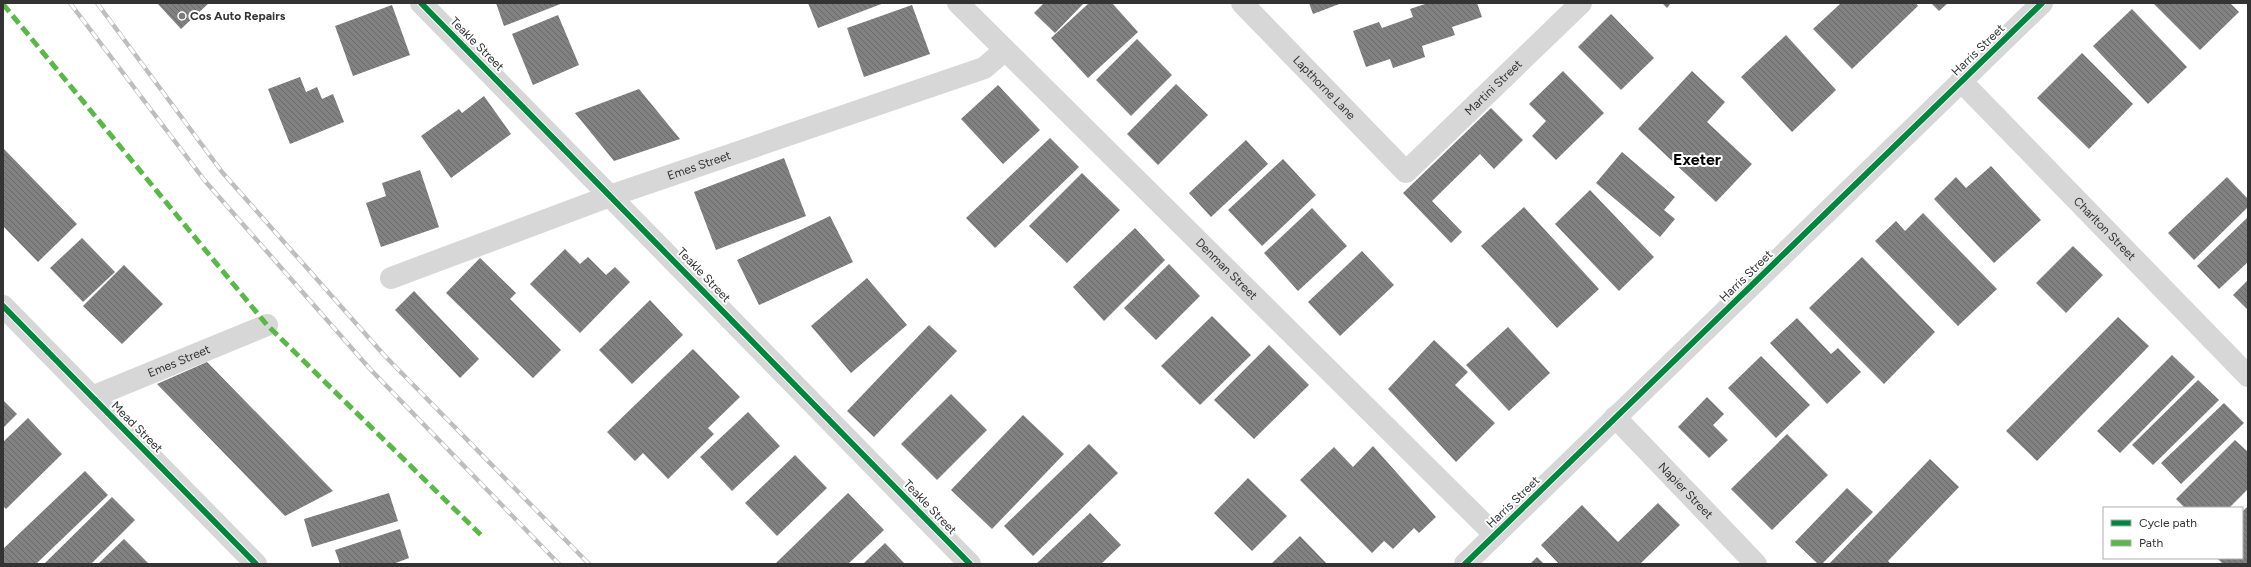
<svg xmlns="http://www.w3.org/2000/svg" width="2251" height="567" font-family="Figtree,sans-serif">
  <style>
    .building { fill: url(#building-back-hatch) }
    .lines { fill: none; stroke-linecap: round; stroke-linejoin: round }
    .minor { stroke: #d7d7d7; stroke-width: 22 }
    .rail-casing { stroke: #bebebe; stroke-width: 4.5 }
    .rail { stroke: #fff; stroke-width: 3; stroke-dasharray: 9; stroke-linecap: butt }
    .quiet { stroke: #58b947; stroke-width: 5; stroke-dasharray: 10 5; stroke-linecap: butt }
    .cycleway-casing { stroke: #fff; stroke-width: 8 }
    .cycleway { stroke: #00873e; stroke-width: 6 }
    .poi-dot { fill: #7a7a7a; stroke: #fff; stroke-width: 1.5 }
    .labels { text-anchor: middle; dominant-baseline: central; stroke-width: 4; stroke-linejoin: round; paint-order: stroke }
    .poi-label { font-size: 12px; font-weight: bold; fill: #333; stroke: #fff; text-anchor: start }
    .street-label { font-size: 12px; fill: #333; stroke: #fff }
    .district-label { font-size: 16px; font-weight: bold; fill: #000; stroke: #fff }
  </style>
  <defs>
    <pattern id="building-back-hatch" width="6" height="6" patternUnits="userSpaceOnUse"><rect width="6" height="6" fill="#818181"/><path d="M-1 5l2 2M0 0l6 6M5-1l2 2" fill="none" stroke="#6a6a6a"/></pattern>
  </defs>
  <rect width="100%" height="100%" fill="#fff"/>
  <g class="building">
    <polygon points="157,3 209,3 181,29"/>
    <polygon points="496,3 563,3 504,26"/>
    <polygon points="808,3 884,3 818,28"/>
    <polygon points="1044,3 1084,3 1055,33 1034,13"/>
    <polygon points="1089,3 1112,3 1138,32 1088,78 1051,38"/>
    <polygon points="1309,3 1342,3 1313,14"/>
    <polygon points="1428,3 1477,3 1482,17 1452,27 1455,35 1422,46 1425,57 1393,68 1390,59 1366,67 1353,31 1379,22 1382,28 1413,17 1410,9"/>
    <polygon points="1662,3 1671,3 1667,8"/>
    <polygon points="1841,3 1916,3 1918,6 1852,69 1813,29"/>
    <polygon points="1931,3 1948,3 1939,11"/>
    <polygon points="2153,3 2230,3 2239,12 2200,50"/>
    <polygon points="392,5 410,55 353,76 335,26"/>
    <polygon points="912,5 930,54 864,77 847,28"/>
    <polygon points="2132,9 2187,67 2148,104 2093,46"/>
    <polygon points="1611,14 1654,58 1621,90 1578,47"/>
    <polygon points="558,15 579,65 533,85 512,34"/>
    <polygon points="1786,35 1836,90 1792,132 1741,77"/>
    <polygon points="1137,39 1172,75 1131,116 1096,80"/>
    <polygon points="2082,53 2133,104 2089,149 2037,98"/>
    <polygon points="1563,71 1604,113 1556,160 1532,136 1546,121 1529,104"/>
    <polygon points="1692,71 1725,102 1707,122 1752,164 1716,202 1638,129"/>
    <polygon points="300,77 306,92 317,87 322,99 333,94 344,122 290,144 268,89"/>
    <polygon points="1176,84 1208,115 1158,165 1127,134"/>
    <polygon points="998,85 1040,130 1003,164 961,119"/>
    <polygon points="639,89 680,139 614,161 575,113"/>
    <polygon points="484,96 511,134 451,178 421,136 459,109 462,113"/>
    <polygon points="1491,108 1523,140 1494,169 1480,154 1432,201 1462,232 1451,243 1403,193"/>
    <polygon points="1050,138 1079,167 995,248 966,218"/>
    <polygon points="1246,140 1268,164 1211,217 1189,193"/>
    <polygon points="3,148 77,224 38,262 3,226"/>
    <polygon points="1622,152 1675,197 1664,210 1675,219 1660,237 1596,183"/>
    <polygon points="784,158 806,216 716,250 694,192"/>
    <polygon points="1283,159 1316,195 1262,246 1228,210"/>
    <polygon points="1991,166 2041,220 1994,263 1934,199 1956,177 1966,188"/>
    <polygon points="420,170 439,227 381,247 366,203 386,196 382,183"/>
    <polygon points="1082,173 1120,210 1067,263 1029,226"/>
    <polygon points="2227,177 2248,199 2248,207 2194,260 2168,233"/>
    <polygon points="1590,190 1654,257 1619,291 1555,224"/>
    <polygon points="1524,207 1599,289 1557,328 1481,246"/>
    <polygon points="1312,208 1347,246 1298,291 1264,253"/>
    <polygon points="1923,213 1997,289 1958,326 1875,241 1896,221 1905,231"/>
    <polygon points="830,216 853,262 759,305 737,260"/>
    <polygon points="2248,217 2248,262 2219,289 2197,266"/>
    <polygon points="1135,228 1165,260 1104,321 1073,287"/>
    <polygon points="82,238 115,272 83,302 50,268"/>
    <polygon points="2073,246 2103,275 2066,313 2036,283"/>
    <polygon points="565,249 580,264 588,257 606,275 615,267 630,282 580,333 530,284"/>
    <polygon points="1362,251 1394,285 1340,336 1308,302"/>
    <polygon points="1862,257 1935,332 1884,384 1809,308"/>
    <polygon points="480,258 516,293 510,299 561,350 533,378 446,293"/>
    <polygon points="1169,264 1200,296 1156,340 1124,308"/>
    <polygon points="124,265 163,304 122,344 83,306"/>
    <polygon points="867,278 907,325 851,373 811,326"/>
    <polygon points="2248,280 2248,310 2233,295"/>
    <polygon points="414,291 479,359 460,378 395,310"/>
    <polygon points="650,300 683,335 632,384 599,350"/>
    <polygon points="1212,316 1251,355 1200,405 1161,366"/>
    <polygon points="2118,317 2149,346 2037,461 2006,431"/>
    <polygon points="1797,318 1831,354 1838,348 1861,372 1827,404 1770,343"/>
    <polygon points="929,325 957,351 874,437 847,411"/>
    <polygon points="1508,327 1550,373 1509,411 1466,365"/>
    <polygon points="1434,340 1468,372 1455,385 1495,423 1456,462 1388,389"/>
    <polygon points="1269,345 1309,385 1254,439 1214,400"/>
    <polygon points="693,349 740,397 708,428 714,434 668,479 643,453 635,461 607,432"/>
    <polygon points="2172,355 2195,377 2120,453 2097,431"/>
    <polygon points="1761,356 1810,405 1776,438 1728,388"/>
    <polygon points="207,362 333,491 285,516 157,384"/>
    <polygon points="2198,380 2219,400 2153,465 2132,445"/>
    <polygon points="951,394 987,430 937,480 901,444"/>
    <polygon points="1707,397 1724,414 1713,425 1728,440 1709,458 1678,427"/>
    <polygon points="3,400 17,414 3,428"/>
    <polygon points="2224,403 2244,423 2181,484 2161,463"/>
    <polygon points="748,412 780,446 732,491 700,457"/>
    <polygon points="1023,415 1064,454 992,529 951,490"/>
    <polygon points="28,418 62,454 6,509 3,506 3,442"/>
    <polygon points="1787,434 1828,475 1772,530 1731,489"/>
    <polygon points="2235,440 2248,452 2248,489 2229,508 2185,508 2176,499"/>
    <polygon points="1089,444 1118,473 1033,556 1004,526"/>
    <polygon points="1373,446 1436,517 1419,533 1414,528 1393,549 1384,541 1372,553 1300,480 1334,447 1353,467"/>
    <polygon points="795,455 827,488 777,536 745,503"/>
    <polygon points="1930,459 1959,487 1888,561 1891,564 1829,564"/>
    <polygon points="85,471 108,495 36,564 3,564 3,549"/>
    <polygon points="1248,478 1287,516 1252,551 1214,513"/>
    <polygon points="1847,488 1873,512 1822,564 1818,564 1795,542"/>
    <polygon points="389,493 398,521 312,547 304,519"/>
    <polygon points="848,493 884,530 848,564 777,564 776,563"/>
    <polygon points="112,497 135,520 91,564 44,564"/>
    <polygon points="1658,503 1680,525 1640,564 1559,564 1541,545 1582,505 1618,542"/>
    <polygon points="2248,506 2248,564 2223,564 2217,558 2242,558 2242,512"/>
    <polygon points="1090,513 1121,545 1101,564 1036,564"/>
    <polygon points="400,529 409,558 393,564 340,564 335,550"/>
    <polygon points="1300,536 1327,564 1271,564"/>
    <polygon points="124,539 149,564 98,564"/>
    <polygon points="885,543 905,564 863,564"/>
    <polygon points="1537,557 1544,564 1530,564"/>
  </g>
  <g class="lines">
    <g class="minor">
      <polyline points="421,3 970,564"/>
      <path id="s1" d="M958,3L1495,535"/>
      <path id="s2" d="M1242,3L1406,172L1581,3"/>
      <path id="s3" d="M1961,81L2248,376"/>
      <path id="s4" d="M391,278L610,196L984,68L1004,51"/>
      <polyline points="3,306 256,564"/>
      <path id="s5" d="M92,397L267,325"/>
      <path id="s6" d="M1615,417L1756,564"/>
      <polyline points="1465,564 2042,3"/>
    </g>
    <defs>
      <g id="rail">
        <polyline points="70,3 205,181 370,369 559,564"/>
        <polyline points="97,3 222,172 384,355 589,564"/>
      </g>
    </defs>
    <use href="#rail" class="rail-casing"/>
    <use href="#rail" class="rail"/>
    <polyline class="quiet" points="3,4 267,325 482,536"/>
    <defs>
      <g id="cycleway">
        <polyline points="421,3 970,564"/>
        <polyline points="3,306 256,564"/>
        <polyline points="1465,564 2042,3"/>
      </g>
    </defs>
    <use href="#cycleway" class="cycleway-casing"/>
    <use href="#cycleway" class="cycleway"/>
  </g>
  <circle class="poi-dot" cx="182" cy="16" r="4"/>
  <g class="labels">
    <g class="poi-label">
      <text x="190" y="16">Cos Auto Repairs</text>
    </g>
    <g class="street-label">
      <text transform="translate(477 44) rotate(45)">Teakle Street</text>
      <text transform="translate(1978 50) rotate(-44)">Harris Street</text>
      <text stroke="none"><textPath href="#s2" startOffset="118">Lapthorne Lane</textPath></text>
      <text stroke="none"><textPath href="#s2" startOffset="357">Martini Street</textPath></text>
      <text stroke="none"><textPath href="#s4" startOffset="328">Emes Street</textPath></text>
      <text stroke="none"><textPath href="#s3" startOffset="206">Charlton Street</textPath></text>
      <text stroke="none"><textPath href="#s1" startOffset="378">Denman Street</textPath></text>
      <text transform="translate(704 275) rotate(46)">Teakle Street</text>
      <text transform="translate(1746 276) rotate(-44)">Harris Street</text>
      <text stroke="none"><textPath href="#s5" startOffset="94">Emes Street</textPath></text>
      <text transform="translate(137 427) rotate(45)">Mead Street</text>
      <text stroke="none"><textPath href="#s6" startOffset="102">Napier Street</textPath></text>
      <text transform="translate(1513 502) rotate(-44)">Harris Street</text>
      <text transform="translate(930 507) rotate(46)">Teakle Street</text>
    </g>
    <g class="district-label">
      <text x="1697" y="159">Exeter</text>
    </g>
  </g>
  <rect width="2251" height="567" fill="none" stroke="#333333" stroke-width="8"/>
  <rect x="2103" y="507" width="140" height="52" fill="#ffffff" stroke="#adadad"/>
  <rect x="2111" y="520" width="20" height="6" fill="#00873e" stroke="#adadad"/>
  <text x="2139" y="527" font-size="12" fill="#333333">Cycle path</text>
  <rect x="2111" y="540" width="20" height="6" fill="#58b947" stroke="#adadad"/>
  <text x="2139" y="547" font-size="12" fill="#333333">Path</text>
</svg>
